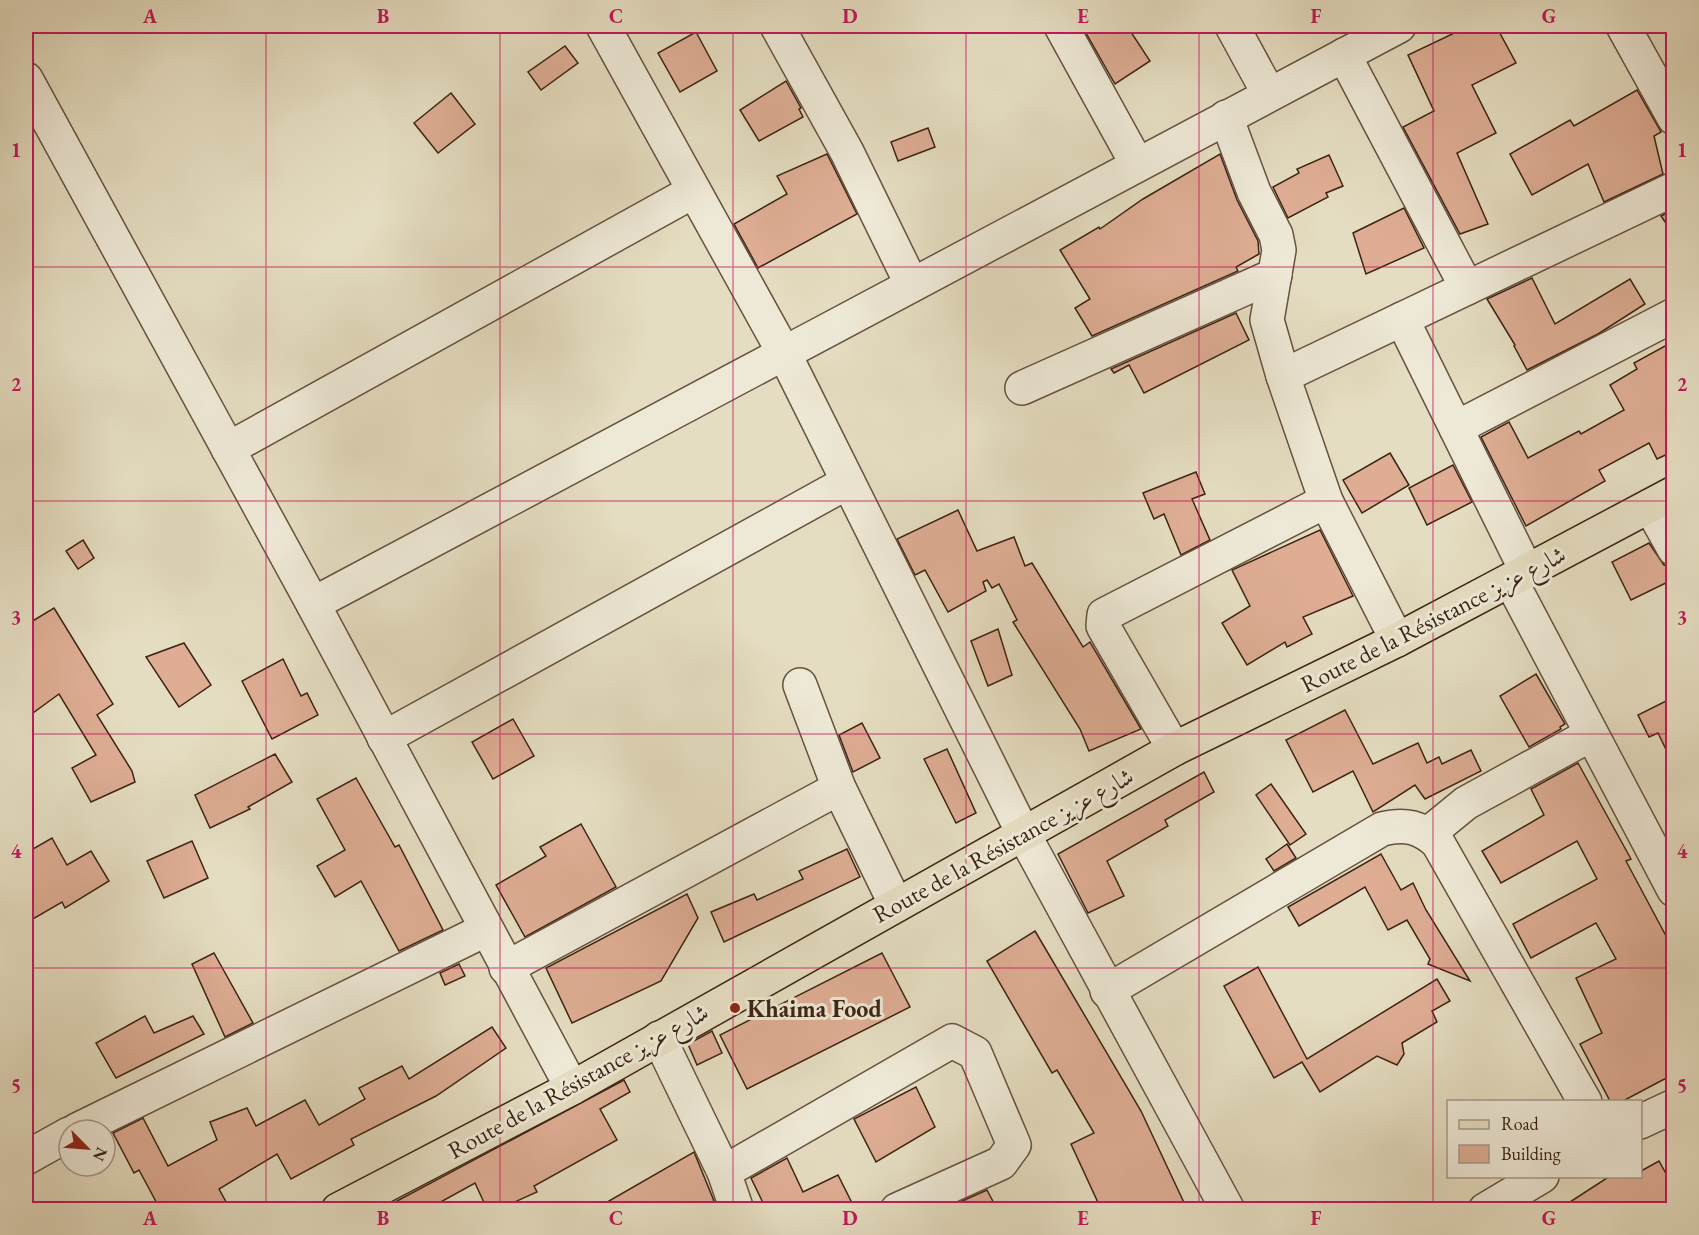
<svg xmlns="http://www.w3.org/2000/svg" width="1699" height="1235" font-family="'EB Garamond',Amiri,serif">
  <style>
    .building { fill: #dead94; stroke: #3c2414; stroke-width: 1.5 }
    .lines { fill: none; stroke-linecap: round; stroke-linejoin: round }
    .minor-casing { stroke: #66523f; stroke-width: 36 }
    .major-casing { stroke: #3c2414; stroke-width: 36 }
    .minor { stroke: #eee9d7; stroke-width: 33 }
    .major { stroke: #e5ddc1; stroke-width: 33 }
    .grid { fill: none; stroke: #c2185b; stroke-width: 1.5; stroke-opacity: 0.55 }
    .poi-dot { fill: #8f2418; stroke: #eee9d7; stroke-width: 2 }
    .labels { text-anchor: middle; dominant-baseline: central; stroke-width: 6; stroke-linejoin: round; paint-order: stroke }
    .street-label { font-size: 24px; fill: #3c2414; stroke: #eee9d7 }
    .poi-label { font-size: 24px; font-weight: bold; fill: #3c2414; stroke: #eee9d7; text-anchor: start }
    .neatline { fill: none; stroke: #c2185b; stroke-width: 2 }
    .grid-label { font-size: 20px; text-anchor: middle; font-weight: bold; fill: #c2185b }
  </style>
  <rect width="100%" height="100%" fill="#e5ddc1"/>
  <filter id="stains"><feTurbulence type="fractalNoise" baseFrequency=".00333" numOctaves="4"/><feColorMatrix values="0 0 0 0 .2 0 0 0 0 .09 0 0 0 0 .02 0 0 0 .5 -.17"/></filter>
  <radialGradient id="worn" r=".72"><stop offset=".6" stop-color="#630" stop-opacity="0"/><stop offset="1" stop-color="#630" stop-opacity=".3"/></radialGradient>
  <g class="building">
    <polygon points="1082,26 1127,26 1150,61 1115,84"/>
    <polygon points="1469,26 1496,26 1516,63 1472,85 1496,133 1457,153 1488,224 1460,234 1403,127 1434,111 1408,55"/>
    <polygon points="696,32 717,71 680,92 658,53"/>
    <polygon points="565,46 578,63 541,90 528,72"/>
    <polygon points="786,81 801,108 799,109 803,117 759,141 740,110"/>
    <polygon points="1637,90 1661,132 1654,136 1663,174 1604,202 1588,164 1532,195 1510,154 1570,120 1574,126"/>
    <polygon points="451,93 475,124 438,153 414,123"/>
    <polygon points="928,128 935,147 898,161 891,142"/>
    <polygon points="827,154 857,214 758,268 734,224 787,194 777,176"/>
    <polygon points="1220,154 1237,200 1258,241 1259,254 1236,267 1238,271 1092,336 1075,308 1090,299 1060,250 1099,227 1100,229 1143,199"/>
    <polygon points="1329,155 1343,186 1326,193 1328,197 1288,218 1273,187 1299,173 1297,169"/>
    <polygon points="1404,208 1424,248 1366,274 1353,233"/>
    <polygon points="1671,211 1674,221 1674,235 1661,216"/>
    <polygon points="1532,278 1555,324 1630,279 1645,304 1598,334 1527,370 1514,346 1515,345 1487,299"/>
    <polygon points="1236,313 1249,340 1144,393 1129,365 1114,373 1111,369"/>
    <polygon points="1674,341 1674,451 1657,459 1649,443 1599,470 1605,481 1526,526 1481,437 1509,422 1528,458 1579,431 1581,434 1624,410 1610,385 1637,369 1634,363"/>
    <polygon points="1390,453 1409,485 1362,513 1343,480"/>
    <polygon points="1453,465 1472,502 1427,525 1409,488"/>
    <polygon points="1196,472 1205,494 1192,499 1210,540 1181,555 1164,514 1154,519 1143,493"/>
    <polygon points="958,510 977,551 1014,537 1025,566 1032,563 1083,647 1090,642 1141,729 1089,751 1080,729 1013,622 1017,620 999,584 992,588 987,580 983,582 986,591 948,612 925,570 915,575 897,539"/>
    <polygon points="1320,530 1353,596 1303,617 1312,634 1287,647 1285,642 1247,665 1222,623 1250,606 1232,570"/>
    <polygon points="83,540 94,558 78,569 66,551"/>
    <polygon points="1649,543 1664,565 1674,568 1674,579 1631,600 1612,562"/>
    <polygon points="54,608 113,704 97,715 132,771 135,782 91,802 72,768 96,755 59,694 26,718 26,625"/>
    <polygon points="998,629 1012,675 988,686 971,641"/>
    <polygon points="184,643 211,685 179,707 146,657"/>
    <polygon points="283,659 301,696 307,693 318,715 272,739 242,681"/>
    <polygon points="1536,674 1565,724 1560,727 1561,729 1529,747 1500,696"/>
    <polygon points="1674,697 1674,766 1658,733 1649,737 1638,715"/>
    <polygon points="1345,710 1373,764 1418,743 1427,763 1439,757 1442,764 1471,750 1481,771 1425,799 1415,785 1373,812 1353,771 1313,792 1286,740"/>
    <polygon points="513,719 534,756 493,779 472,742"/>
    <polygon points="862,723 880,758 853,772 839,735"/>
    <polygon points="947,749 976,813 956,823 924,759"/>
    <polygon points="275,754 292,782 248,807 250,809 210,828 195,795"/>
    <polygon points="1578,763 1631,859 1626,861 1674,951 1674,1074 1623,1101 1610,1101 1580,1044 1602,1033 1576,978 1616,959 1596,923 1531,958 1513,924 1597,879 1577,841 1501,883 1482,851 1544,815 1531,789"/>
    <polygon points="1204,772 1214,792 1165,820 1168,826 1107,861 1124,896 1088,913 1058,854"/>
    <polygon points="356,778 395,847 399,845 443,930 399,951 361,881 335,897 317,866 345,850 317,799"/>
    <polygon points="1271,784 1306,834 1290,845 1256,795"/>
    <polygon points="581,824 616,887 525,937 496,885 546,856 540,847"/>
    <polygon points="52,838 67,865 91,851 109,881 65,908 62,902 26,923 26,853"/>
    <polygon points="192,841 208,878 164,898 147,861"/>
    <polygon points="1287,844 1296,858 1274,871 1266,859"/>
    <polygon points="847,849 860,877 724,942 711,912 754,894 757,900 803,879 799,871"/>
    <polygon points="1381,854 1401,890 1413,883 1426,910 1470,981 1428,964 1430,959 1407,920 1388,930 1365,887 1299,926 1288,907"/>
    <polygon points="687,894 698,918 661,981 572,1023 546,968"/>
    <polygon points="1035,931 1141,1111 1187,1209 1101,1209 1071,1144 1094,1133 1057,1070 1052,1073 987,961"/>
    <polygon points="214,953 253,1023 225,1037 192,964"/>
    <polygon points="882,953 910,1007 747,1089 720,1035"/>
    <polygon points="459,964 465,976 445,985 440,973"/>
    <polygon points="1258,967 1307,1059 1437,979 1450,1001 1432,1011 1437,1022 1402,1043 1404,1054 1397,1065 1377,1056 1320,1092 1302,1062 1274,1078 1224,986"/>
    <polygon points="145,1016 154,1033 193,1016 204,1034 116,1078 96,1043"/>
    <polygon points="492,1027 506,1048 436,1096 351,1139 354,1145 291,1179 277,1154 219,1189 230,1209 160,1209 139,1170 134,1173 113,1133 143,1118 168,1166 217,1140 210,1122 247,1108 256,1126 305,1100 319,1125 365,1099 359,1088 402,1066 409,1079"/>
    <polygon points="712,1031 722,1053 697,1065 688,1044"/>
    <polygon points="624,1080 630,1092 600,1109 617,1140 534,1186 537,1192 499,1209 487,1209 475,1183 428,1209 382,1209"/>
    <polygon points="916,1087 935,1127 876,1162 854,1119"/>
    <polygon points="694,1152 714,1201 698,1209 595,1209"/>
    <polygon points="787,1158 803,1192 838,1175 855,1209 766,1209 751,1178"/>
    <polygon points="1659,1161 1674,1188 1674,1209 1559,1209 1610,1176 1641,1176 1641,1171"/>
    <polygon points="987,1190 997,1209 944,1209"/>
  </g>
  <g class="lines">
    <defs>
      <g id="minor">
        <polyline points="603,26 784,353 1023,833 1228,1210"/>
        <polyline points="777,26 847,152 912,285"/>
        <polyline points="1061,26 1137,164"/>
        <polyline points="1232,26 1269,94"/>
        <polyline points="1623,26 1674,118"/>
        <polyline points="1344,55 1467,288"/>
        <polyline points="26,79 313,604 572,1088"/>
        <polyline points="1226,117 1254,192 1276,235 1279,250 1267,320 1283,376 1326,501 1397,640"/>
        <polyline points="1402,319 1527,572"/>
        <polyline points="1283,376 1674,189"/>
        <polyline points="1022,388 1275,275"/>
        <polyline points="1456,428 1674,315"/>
        <polyline points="228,449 694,191"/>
        <polyline points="1650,506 1674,549"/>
        <polyline points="1511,581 1674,890"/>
        <polyline points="313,604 1399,26"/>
        <polyline points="800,685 839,788 896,905"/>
        <polyline points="384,738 848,482"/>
        <polyline points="1174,749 1103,626 1104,615 1326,501"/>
        <polyline points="1428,834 1466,803 1590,735"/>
        <polyline points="506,968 839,788"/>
        <path d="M1107,991L1382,829C1405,823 1421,827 1438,843L1585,1102"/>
        <polyline points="659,1038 724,1172 737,1210"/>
        <polyline points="1640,1122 1674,1106"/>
        <polyline points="77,1130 485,930"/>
        <polyline points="26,1158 69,1134"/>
        <polyline points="724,1172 952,1041 975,1053 1014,1145 1001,1163 897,1210"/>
        <polyline points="1485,1210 1542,1176"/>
      </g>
      <polyline id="major" points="338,1210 572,1088 1174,749 1397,640 1674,493"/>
    </defs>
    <use href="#minor" class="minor-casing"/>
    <use href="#major" class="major-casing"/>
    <use href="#minor" class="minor"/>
    <use href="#major" class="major"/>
  </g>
  <path class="grid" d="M266,26V1210M500,26V1210M733,26V1210M966,26V1210M1199,26V1210M1433,26V1210M26,267H1674M26,501H1674M26,734H1674M26,968H1674"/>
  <circle class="poi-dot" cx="735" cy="1008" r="6"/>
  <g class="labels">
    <g class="street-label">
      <text transform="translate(1433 619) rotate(-27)">Route de la Résistance شارع عزيز</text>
      <text transform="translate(1003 845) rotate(-29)">Route de la Résistance شارع عزيز</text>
      <text transform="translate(578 1081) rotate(-29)">Route de la Résistance شارع عزيز</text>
    </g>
    <g class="poi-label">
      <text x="747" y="1008">Khaima Food</text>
    </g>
  </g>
  <rect width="1699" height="1235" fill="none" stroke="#e5ddc1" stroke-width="66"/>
  <rect x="1447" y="1100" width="195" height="78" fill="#eee9d7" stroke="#a79a89" stroke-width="1.5"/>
  <rect x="1459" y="1120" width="30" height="9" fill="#e5ddc1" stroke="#a79a89" stroke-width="1.5"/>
  <text x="1501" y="1130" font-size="18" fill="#3c2414">Road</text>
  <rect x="1459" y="1145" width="30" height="18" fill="#dead94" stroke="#a79a89" stroke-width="1.5"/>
  <text x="1501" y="1160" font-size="18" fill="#3c2414">Building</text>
  <g transform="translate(87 1148) rotate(115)"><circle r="28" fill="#eee9d7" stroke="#a79a89" stroke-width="1.5"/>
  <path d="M0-4.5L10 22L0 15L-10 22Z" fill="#8f2418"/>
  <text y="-9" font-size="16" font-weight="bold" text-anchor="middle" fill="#3c2414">N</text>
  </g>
  <rect x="33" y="33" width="1633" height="1169" class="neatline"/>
  <g class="grid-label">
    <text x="150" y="23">A</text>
    <text x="383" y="23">B</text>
    <text x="616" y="23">C</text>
    <text x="850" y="23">D</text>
    <text x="1083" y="23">E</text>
    <text x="1316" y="23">F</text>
    <text x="1549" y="23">G</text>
    <text x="16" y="157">1</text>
    <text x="1682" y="157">1</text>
    <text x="16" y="391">2</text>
    <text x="1682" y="391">2</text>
    <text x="16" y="624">3</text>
    <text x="1682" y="624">3</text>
    <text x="16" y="858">4</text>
    <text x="1682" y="858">4</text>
    <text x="16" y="1092">5</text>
    <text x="1682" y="1092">5</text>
    <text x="150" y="1225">A</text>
    <text x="383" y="1225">B</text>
    <text x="616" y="1225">C</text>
    <text x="850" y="1225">D</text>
    <text x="1083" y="1225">E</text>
    <text x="1316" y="1225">F</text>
    <text x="1549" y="1225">G</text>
  </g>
  <rect width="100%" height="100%" filter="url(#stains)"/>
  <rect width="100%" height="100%" fill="url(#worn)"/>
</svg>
